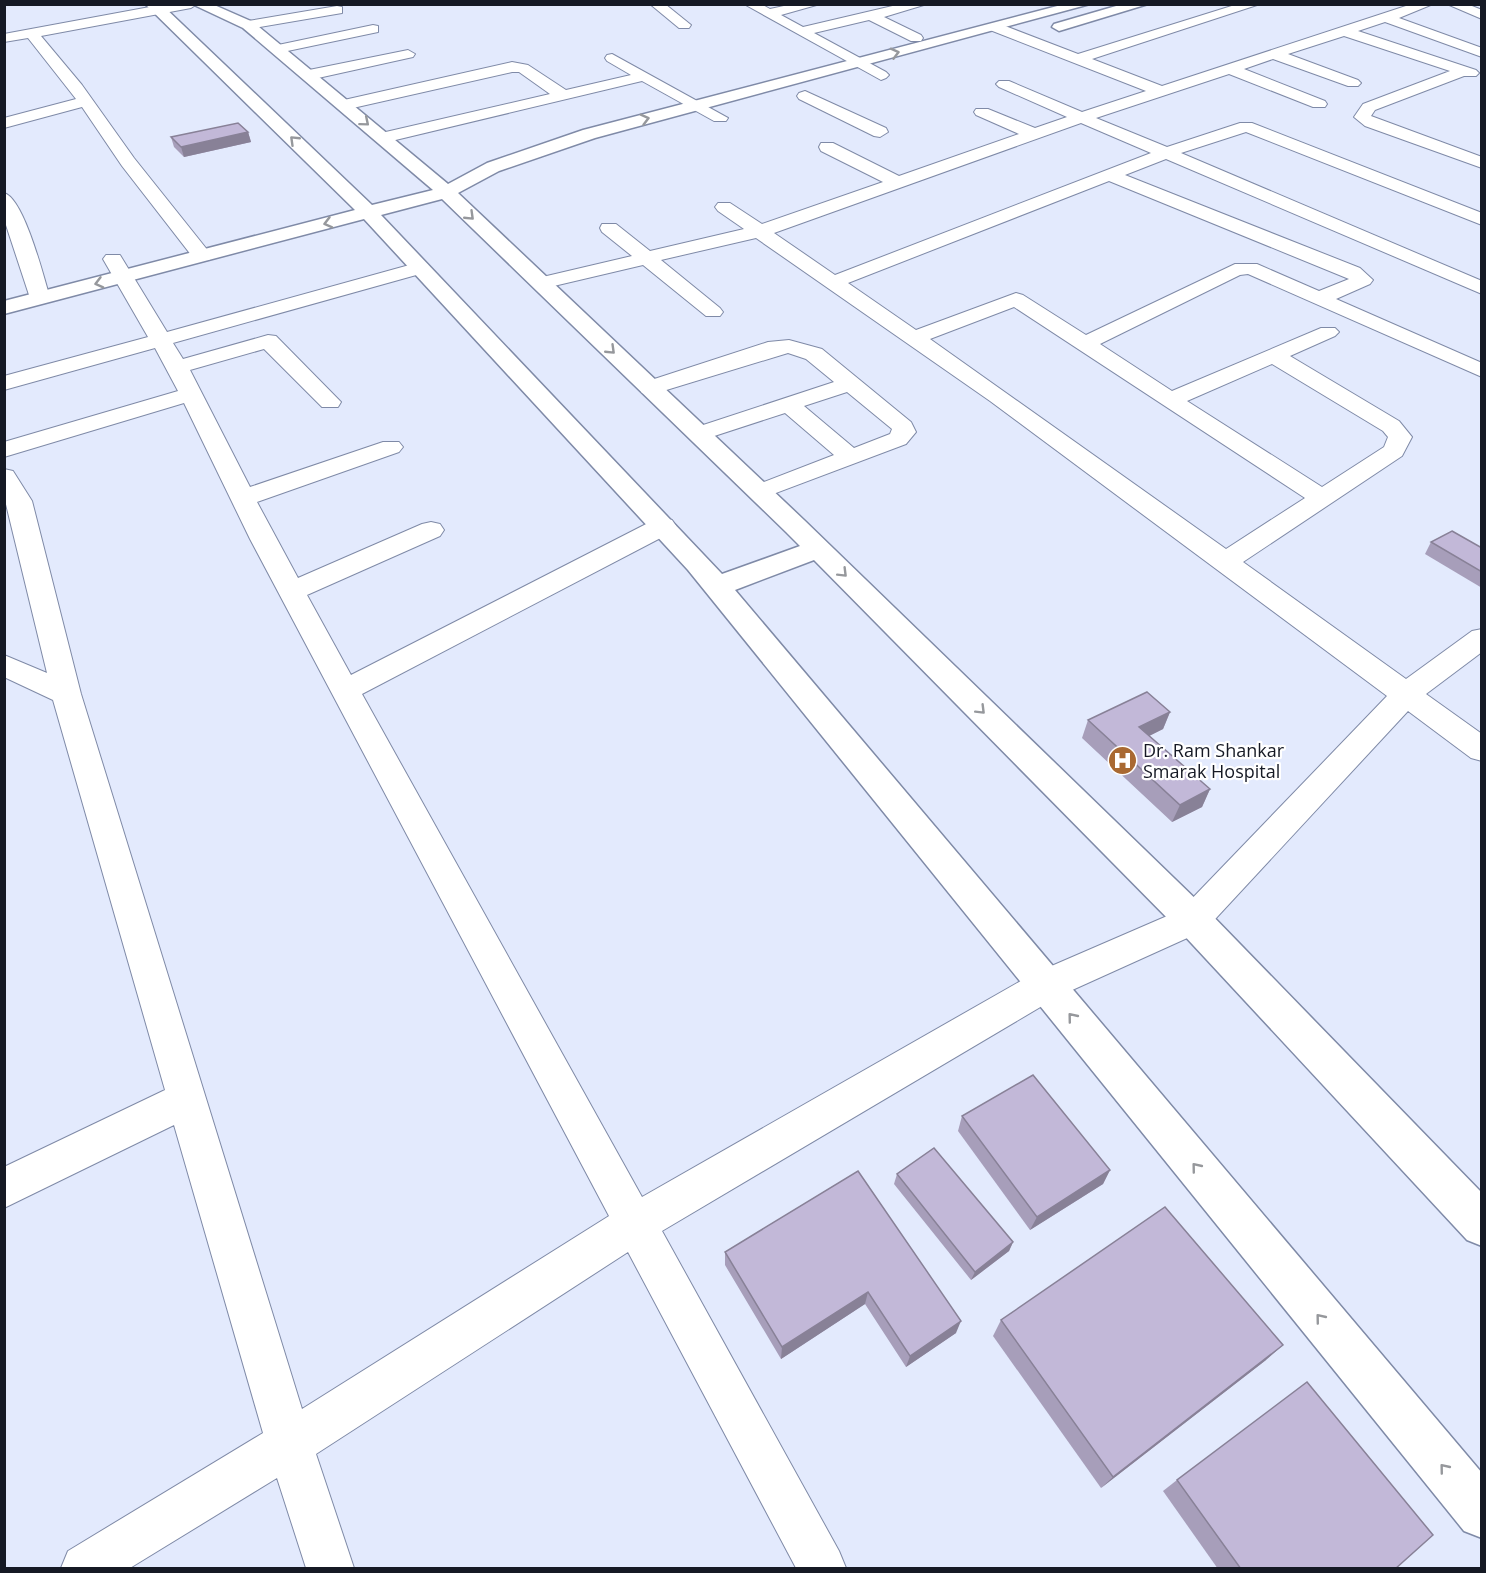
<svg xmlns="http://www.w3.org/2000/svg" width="1486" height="1573" font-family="'Open Sans',sans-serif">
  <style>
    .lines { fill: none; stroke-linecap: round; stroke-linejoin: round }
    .minor-casing { stroke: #7f8aa7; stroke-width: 2 }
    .tertiary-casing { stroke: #7f8aa7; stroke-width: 3 }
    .minor { fill: #fff; fill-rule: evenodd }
    .tertiary { fill: #fff; fill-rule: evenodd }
    .wall { fill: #a79eba }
    .shaded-wall { fill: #888197 }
    .building { fill: #c2b8d8; stroke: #888197; stroke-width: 1.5 }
    .oneway { stroke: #96989c }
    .labels { text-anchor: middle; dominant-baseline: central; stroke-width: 4.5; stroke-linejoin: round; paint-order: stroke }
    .poi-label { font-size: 18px; fill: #151924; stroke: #fff; text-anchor: start }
  </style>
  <rect width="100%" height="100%" fill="#e3eafd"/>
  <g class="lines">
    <defs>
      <g id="minor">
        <polygon points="166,4 197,4 191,8 41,36 82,85 134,158 209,252 212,256 209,260 195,260 122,166 82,107 4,128 4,118 76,99 28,38 4,42 4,34"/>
        <polygon points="650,4 665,4 691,25 689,28 679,28"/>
        <polygon points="744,4 761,4 770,9 793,4 820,4 781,15 803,27 901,4 927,4 884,17 921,35 923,38 921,41 911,41 869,20 814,33 886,72 889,75 886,78 881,80"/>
        <path d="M1238,4H1260L1092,59L1162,86L1412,4H1433L1399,18L1482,48V57L1385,22L1358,31L1476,70L1479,73L1476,76H1464L1375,110L1371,116L1482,157V168L1365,126L1354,117L1363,104L1450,71L1344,36L1288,54L1358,80L1361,83L1358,86H1348L1273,59L1244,69L1325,101L1327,104L1325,107H1313L1229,74L1096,118L1167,147L1240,123H1252L1482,213V225L1246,132L1181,153L1482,281V294L1166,159L1125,175L1360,268L1373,280L1370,284L1336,299L1482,363V377L1248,274L1240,275L1100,344L1172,391L1321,328H1335L1339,332L1335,336L1290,356L1399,421L1412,437L1402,456L1243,562L1406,679L1472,631L1482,629V652L1426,694L1482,734V761L1471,758L1408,711L1205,930L1059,996L662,1231L839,1551L846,1568H796L628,1252L316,1454L354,1568H306L277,1478L130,1568H61L68,1551L263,1433L174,1125L4,1208V1167L165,1090L53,700L4,677V655L47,673L4,496V469L13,471L32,501L81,694L302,1409L609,1216L250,539L184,403L4,457V442L178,391L155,348L4,390V376L148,337L103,259L106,255H120L167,332L413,264H427L430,268L427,272L173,343L183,359L268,335L276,336L341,402L338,407H322L264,349L190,370L250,487L383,442H399L403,447L399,452L257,502L298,578L422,524L431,522L440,524L444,530L440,536L307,595L351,675L654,520L663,518L672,520L676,526L672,532L362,694L642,1197L1033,974L1181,910L1387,696L990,401L756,238L661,260L720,308L723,312L720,316H706L643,265L541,289L534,287L531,283L534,279L632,256L602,232L600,228L602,224H616L650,251L744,229L718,211L715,207L718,203H730L762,224L883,182L821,151L819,147L821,143H833L899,176L1019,134L976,115L974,112L976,109H988L1035,128L1067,117L999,87L996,84L999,81H1009L1082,112L1146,91L990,30V24H1000L1078,54ZM1081,123L1151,153L835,275L774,233ZM1109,181L1349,279L1319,291L1257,264H1235L1086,335L1023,295L1016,293L916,330L848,283ZM1014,307L1305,498L1226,549L930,339ZM1272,364L1383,431L1388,437L1384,447L1322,487L1187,401Z"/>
        <polygon points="1447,4 1467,4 1482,10 1482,19"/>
        <polygon points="337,6 342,7 342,13 248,29 241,25 248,21"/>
        <polygon points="373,25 378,26 378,32 278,53 271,49 278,45"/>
        <polygon points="408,50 415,54 413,57 309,80 301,75 309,70"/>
        <polygon points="612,54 728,118 726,121 714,121 642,81 383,143 375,138 377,134 550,94 519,72 512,72 344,110 336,105 344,100 512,62 528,65 566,90 631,75 607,61 605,58 607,55"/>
        <polygon points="805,91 886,128 888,132 880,137 874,136 799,99 797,96 799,93"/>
        <path d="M4,193C24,198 44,278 50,298L47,302H33L30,298L4,219Z"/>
        <path d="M789,340L822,349L911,422L916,432L906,444L760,499L751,497L748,492L751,487L834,455L785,413L699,441L691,439L687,434L691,429L834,382L806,359L788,353L650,395L642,393L639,388L642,383L768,342ZM847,392L892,429L890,434L854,448L804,406Z"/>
      </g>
      <g id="tertiary">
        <path d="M145,4H161L372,205L433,190L243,28L192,4H212L253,22L448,184L487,163L583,130L1065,4H1090L595,138L499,171L458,193L804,520L1206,909L1482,1193V1246L1467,1240L1180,931L814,560L735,590L1482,1473V1538L1464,1531L688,570L364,219L4,314V301L355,210ZM442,199L786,532L800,546L722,574L381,215Z"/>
        <polygon points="1123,4 1148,4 1059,31 1052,27 1054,24"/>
      </g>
    </defs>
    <use href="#minor" class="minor-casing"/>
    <use href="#tertiary" class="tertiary-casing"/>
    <use href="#minor" class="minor"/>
    <use href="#tertiary" class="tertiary"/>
  </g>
  <g class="wall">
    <polygon points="248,132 251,142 184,157 174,147 171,137"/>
    <polygon points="1431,542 1482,548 1482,588 1425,554"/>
    <polygon points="1170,712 1163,729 1149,736 1210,789 1202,807 1172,822 1082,738 1088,720"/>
    <polygon points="962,1116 1110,1170 1103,1184 1030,1230 958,1131"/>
    <polygon points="858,1171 956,1333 906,1367 865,1304 781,1359 725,1265 725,1252"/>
    <polygon points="897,1174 1013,1242 1009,1251 971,1280 894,1184"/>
    <polygon points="1001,1320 1266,1360 1101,1488 993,1336"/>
    <polygon points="1177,1480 1395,1569 1218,1569 1163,1491"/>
  </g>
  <g class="shaded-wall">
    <polygon points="248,132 251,142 184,157 181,147"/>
    <polygon points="1170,712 1163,729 1133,744 1139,727"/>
    <polygon points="1210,789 1202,807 1172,822 1180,805"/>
    <polygon points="1110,1170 1103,1184 1030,1230 1037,1217"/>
    <polygon points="1013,1242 1009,1251 971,1280 975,1272"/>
    <polygon points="868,1292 865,1304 781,1359 782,1347"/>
    <polygon points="961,1321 956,1333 906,1367 910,1356"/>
    <polygon points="1283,1345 1266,1360 1101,1488 1113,1477"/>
  </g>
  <g class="building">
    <polygon points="238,123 248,132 181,147 171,137"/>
    <polygon points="1452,531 1482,548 1482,572 1431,542"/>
    <polygon points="1147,692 1170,712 1139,727 1210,789 1180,805 1088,720"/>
    <polygon points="1033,1075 1110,1170 1037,1217 962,1116"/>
    <polygon points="934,1148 1013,1242 975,1272 897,1174"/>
    <polygon points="858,1171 961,1321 910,1356 868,1292 782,1347 725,1252"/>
    <polygon points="1165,1207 1283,1345 1113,1477 1001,1320"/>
    <polygon points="1307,1382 1433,1535 1395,1569 1241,1569 1177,1480"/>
  </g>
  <defs><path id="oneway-chevron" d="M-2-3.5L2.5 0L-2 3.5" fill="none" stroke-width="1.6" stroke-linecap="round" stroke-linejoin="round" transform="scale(1.5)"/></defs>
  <g class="oneway">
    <use href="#oneway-chevron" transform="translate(895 53) rotate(-15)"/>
    <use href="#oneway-chevron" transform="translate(645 119) rotate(-15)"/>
    <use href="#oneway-chevron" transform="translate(365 122) rotate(40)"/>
    <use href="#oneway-chevron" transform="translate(294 140) rotate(-136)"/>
    <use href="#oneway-chevron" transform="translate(470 216) rotate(44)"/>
    <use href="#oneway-chevron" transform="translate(328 223) rotate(165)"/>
    <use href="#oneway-chevron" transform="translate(99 283) rotate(165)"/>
    <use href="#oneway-chevron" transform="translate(611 350) rotate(44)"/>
    <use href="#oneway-chevron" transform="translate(843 573) rotate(45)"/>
    <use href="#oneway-chevron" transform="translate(981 710) rotate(45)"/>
    <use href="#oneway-chevron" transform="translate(1072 1017) rotate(-129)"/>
    <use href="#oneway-chevron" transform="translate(1196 1167) rotate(-129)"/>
    <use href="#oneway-chevron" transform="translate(1320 1318) rotate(-129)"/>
    <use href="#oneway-chevron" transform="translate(1444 1468) rotate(-129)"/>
  </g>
  <defs>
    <symbol id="hospital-disc" viewBox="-11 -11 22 22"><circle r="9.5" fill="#a96932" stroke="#fff"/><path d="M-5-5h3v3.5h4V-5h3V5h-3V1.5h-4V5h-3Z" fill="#fff"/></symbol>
  </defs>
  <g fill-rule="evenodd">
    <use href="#hospital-disc" x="1106" y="744" width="33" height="33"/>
  </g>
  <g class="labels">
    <g class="poi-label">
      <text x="1143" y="750">Dr. Ram Shankar<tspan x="1143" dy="21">Smarak Hospital</tspan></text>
    </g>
  </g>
  <rect width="1486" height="1573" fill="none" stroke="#151924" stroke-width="12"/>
</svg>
